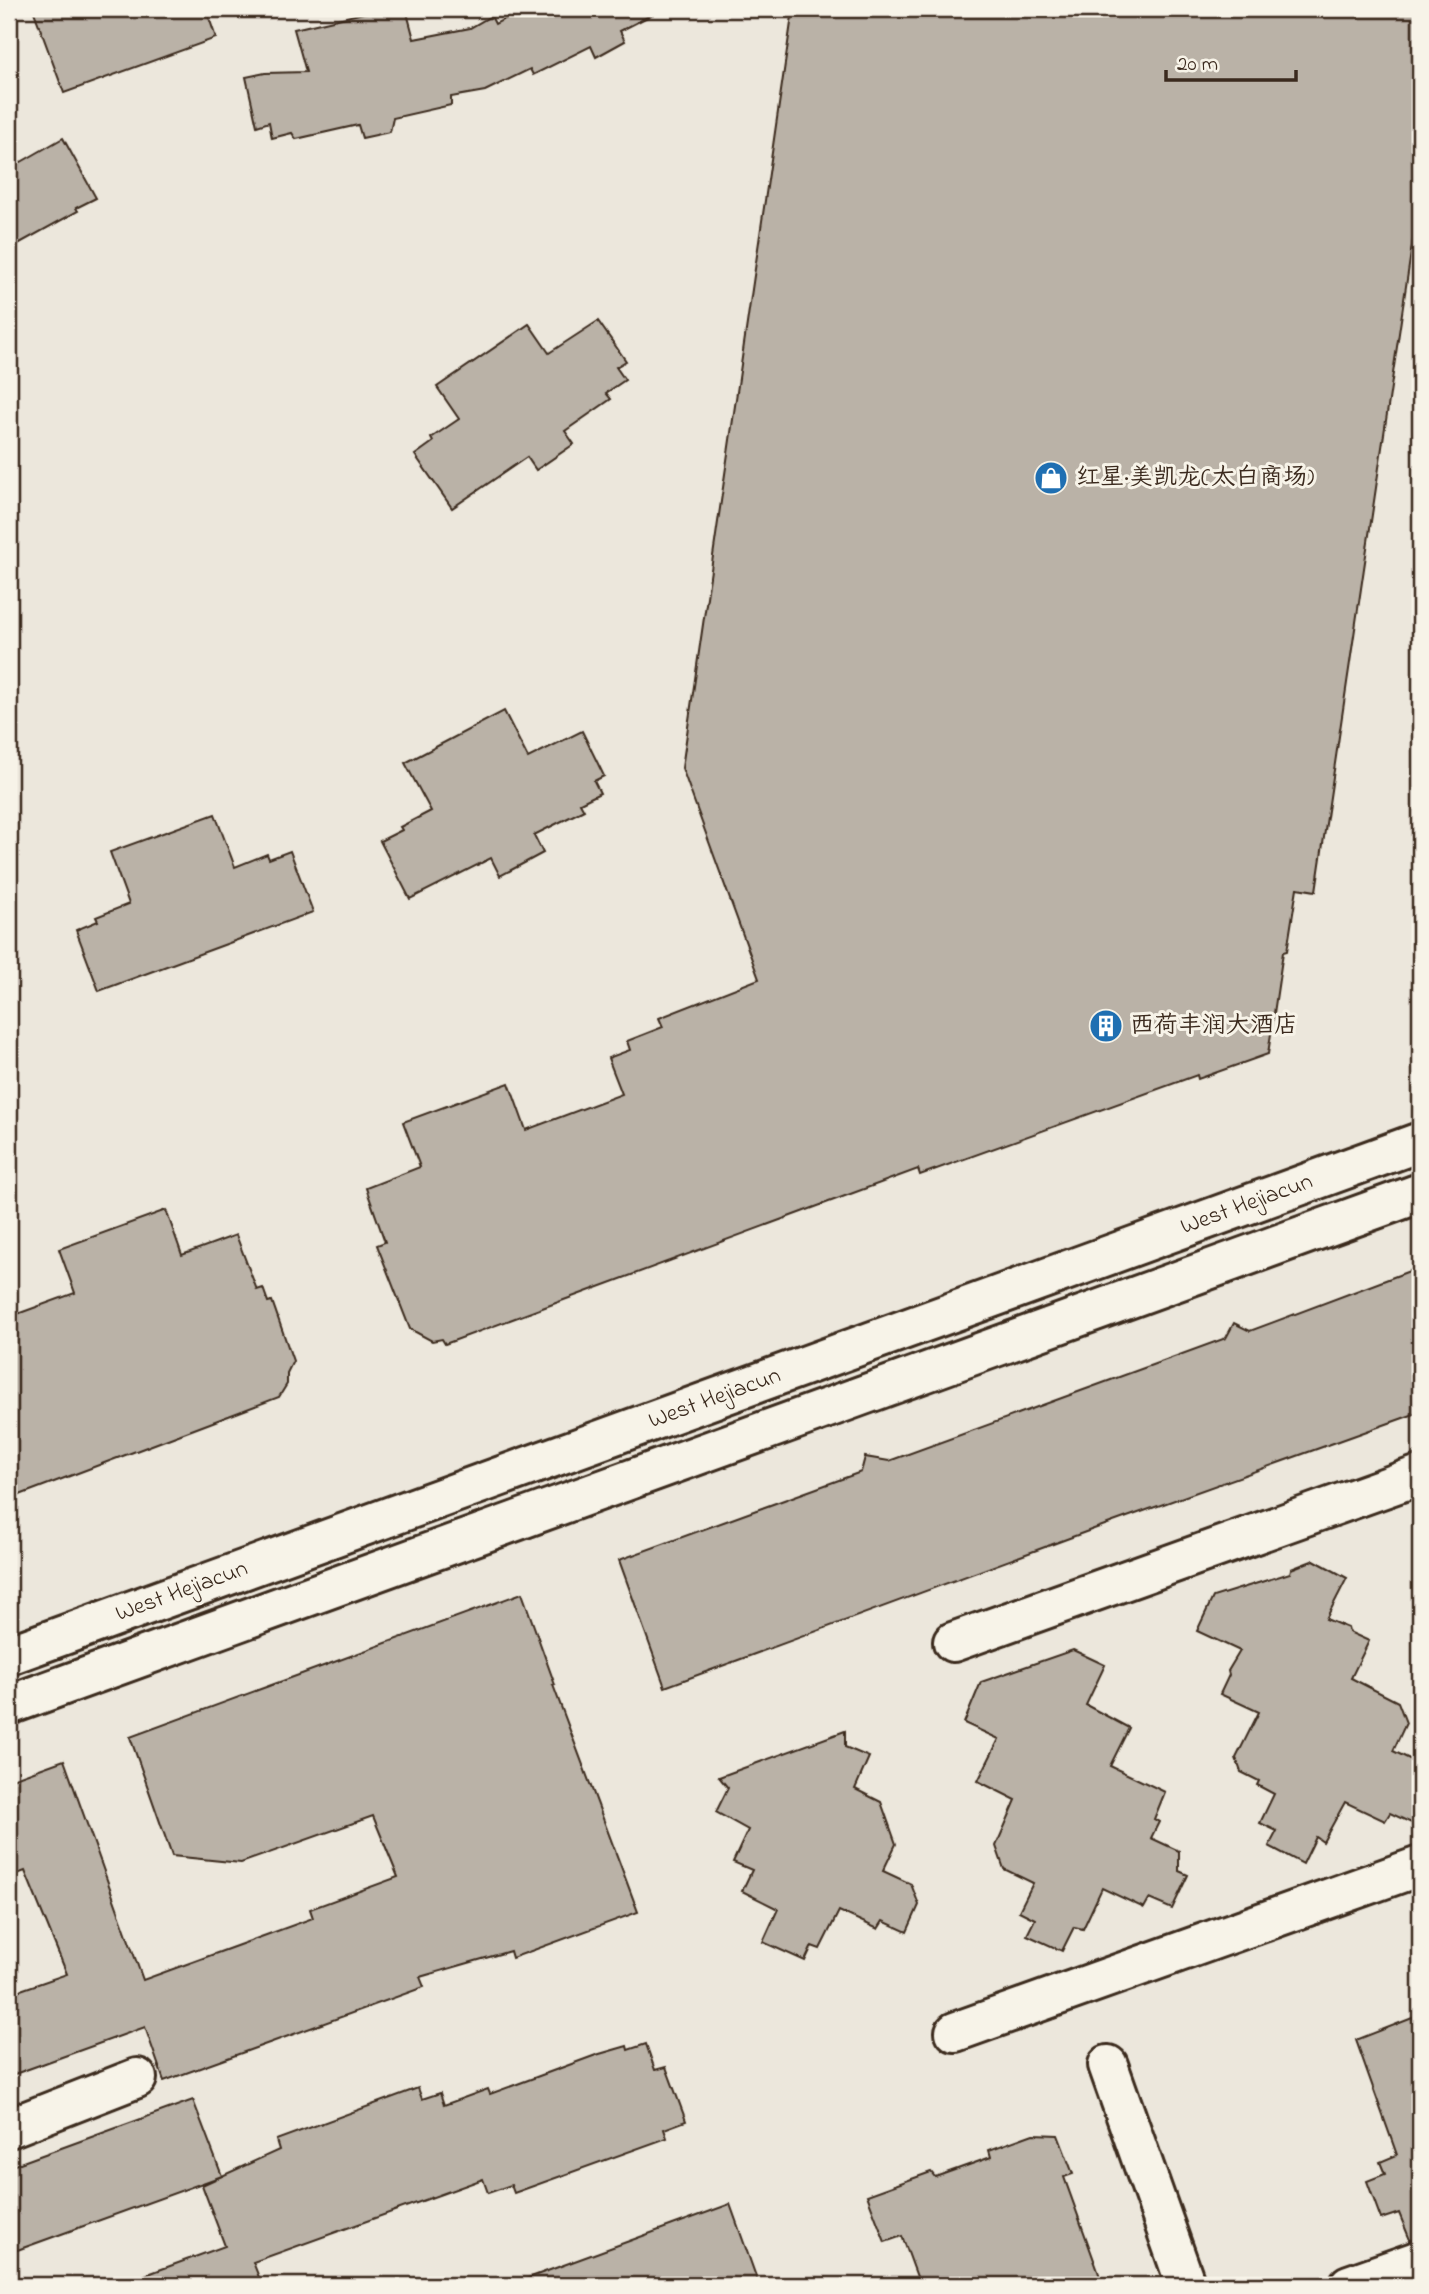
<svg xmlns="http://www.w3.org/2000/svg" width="1429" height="2294" font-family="'Indie Flower','LXGW WenKai TC',sans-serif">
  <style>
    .building { fill: #bab2a7; stroke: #3b2a1e; stroke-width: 2 }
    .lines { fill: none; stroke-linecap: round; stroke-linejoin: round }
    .minor-casing { stroke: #3b2a1e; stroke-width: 44 }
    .minor { stroke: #f7f3e8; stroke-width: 38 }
    .labels { text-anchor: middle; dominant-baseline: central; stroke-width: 6; stroke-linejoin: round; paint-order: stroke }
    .poi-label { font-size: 24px; fill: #3b2a1e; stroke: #f7f3e8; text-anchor: start }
    .street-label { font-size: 24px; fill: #3b2a1e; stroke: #f7f3e8 }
  </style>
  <rect width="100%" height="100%" fill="#ece7dc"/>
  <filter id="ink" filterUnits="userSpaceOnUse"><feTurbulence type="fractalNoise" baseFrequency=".0143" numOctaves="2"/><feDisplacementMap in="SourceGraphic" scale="14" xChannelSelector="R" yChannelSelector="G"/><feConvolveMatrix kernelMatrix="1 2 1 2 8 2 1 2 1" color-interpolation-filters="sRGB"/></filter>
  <g filter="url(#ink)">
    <g class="building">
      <polygon points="33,9 206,9 216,38 64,93"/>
      <polygon points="381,9 406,9 414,39 470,28 491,16 495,24 524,9 663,9 620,31 625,41 596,57 591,46 533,75 530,69 485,91 451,97 451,105 393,118 390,132 362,138 358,125 296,139 292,133 272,138 269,122 257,126 246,77 265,73 306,72 294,29"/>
      <polygon points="793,9 1420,9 1420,192 1316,891 1297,888 1287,951 1283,952 1268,1054 1198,1079 1197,1075 920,1175 918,1169 445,1344 442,1339 432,1341 410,1329 377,1245 385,1242 366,1188 420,1167 403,1122 509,1083 526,1130 622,1094 608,1058 630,1050 627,1041 663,1027 659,1018 759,979 682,768"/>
      <polygon points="63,138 96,198 76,208 78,211 9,249 9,169"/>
      <polygon points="598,321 626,361 616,367 625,380 606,393 611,399 565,431 574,444 536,470 527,457 452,508 415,455 433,442 431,438 459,419 437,387 529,324 549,353"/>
      <polygon points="504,711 528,758 582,731 604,776 594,781 600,793 580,803 584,810 534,835 543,853 500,876 491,858 410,899 380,841 402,830 400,827 431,811 405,763"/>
      <polygon points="215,814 235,867 267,854 269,859 290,851 313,912 99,991 76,930 98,921 96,917 129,904 110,852"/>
      <polygon points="166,1210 182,1255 236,1235 257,1290 263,1288 268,1302 272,1301 293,1361 287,1373 287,1384 279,1397 9,1499 9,1317 75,1293 59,1249"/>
      <polygon points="1420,1267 1420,1412 1091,1530 665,1687 619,1560 861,1472 865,1457 889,1461 1226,1338 1234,1323 1250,1331"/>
      <polygon points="1314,1560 1347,1578 1326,1619 1348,1628 1349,1632 1369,1641 1351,1678 1398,1702 1406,1723 1393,1751 1420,1764 1420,1827 1390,1813 1385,1821 1345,1802 1323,1842 1316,1837 1303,1864 1269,1846 1277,1831 1260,1823 1274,1794 1257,1785 1259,1781 1241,1772 1236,1758 1259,1712 1220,1694 1229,1675 1228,1671 1240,1651 1197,1631 1213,1597 1290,1573 1291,1569"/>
      <polygon points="522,1593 555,1685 553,1685 638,1912 512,1958 510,1951 420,1977 424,1987 164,2081 145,2027 9,2076 9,1994 67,1974 25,1871 9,1877 9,1780 64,1760 143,1980 313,1918 310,1909 398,1877 373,1816 241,1863 172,1856 130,1737"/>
      <polygon points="1073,1650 1105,1665 1086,1705 1129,1728 1110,1766 1165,1792 1154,1819 1159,1822 1151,1838 1179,1851 1179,1871 1188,1875 1172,1909 1149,1899 1144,1908 1102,1888 1083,1929 1074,1927 1062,1951 1027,1935 1035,1919 1019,1911 1033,1883 1004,1869 996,1846 1016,1800 978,1781 999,1739 964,1723 981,1682"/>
      <polygon points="845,1731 845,1747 869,1757 855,1789 881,1802 896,1844 883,1871 911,1884 919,1905 907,1932 883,1921 878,1929 839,1911 820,1949 812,1946 805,1961 763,1942 778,1909 742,1891 752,1870 733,1862 748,1830 716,1812 728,1788 719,1777"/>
      <polygon points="1420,2015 1420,2239 1410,2240 1399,2213 1381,2219 1367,2181 1385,2174 1380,2162 1397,2155 1356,2040"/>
      <polygon points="646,2044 655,2070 666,2067 686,2121 664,2129 667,2138 514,2193 511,2185 488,2193 483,2179 253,2262 262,2285 130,2285 129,2281 225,2246 202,2185 279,2150 276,2140 418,2088 422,2099 440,2093 444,2105 488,2089 490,2094 596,2055 627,2046 628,2050"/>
      <polygon points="193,2100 222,2176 9,2253 9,2167"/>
      <polygon points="1033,2134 1058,2135 1073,2174 1064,2177 1103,2285 920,2285 902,2236 885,2242 867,2195 931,2172 935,2177 991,2157 989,2150"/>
      <polygon points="730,2204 759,2285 520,2285 520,2281"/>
    </g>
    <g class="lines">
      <defs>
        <g id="minor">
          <polyline points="953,1642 1420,1475"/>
          <polyline points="9,1655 1420,1142"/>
          <polyline points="9,1705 1420,1193"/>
          <polyline points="955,2032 1420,1866"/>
          <polyline points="1108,2065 1186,2285"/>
          <polyline points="9,2128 137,2078"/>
          <polyline points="1349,2285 1420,2260"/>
        </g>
      </defs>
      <use href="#minor" class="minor-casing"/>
      <use href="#minor" class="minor"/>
    </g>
  </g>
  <defs>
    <symbol id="shop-disc" viewBox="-11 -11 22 22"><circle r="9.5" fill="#1f6fb2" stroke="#f7f3e8"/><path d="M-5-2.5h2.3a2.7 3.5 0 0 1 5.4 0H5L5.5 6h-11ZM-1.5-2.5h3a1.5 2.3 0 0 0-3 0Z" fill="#fff"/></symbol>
    <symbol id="building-disc" viewBox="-11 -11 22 22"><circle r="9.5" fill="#1f6fb2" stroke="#f7f3e8"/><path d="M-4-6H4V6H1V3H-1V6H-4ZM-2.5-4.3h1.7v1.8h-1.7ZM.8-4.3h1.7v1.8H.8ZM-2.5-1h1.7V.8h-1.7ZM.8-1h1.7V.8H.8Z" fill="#fff"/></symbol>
  </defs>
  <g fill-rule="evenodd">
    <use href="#shop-disc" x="1032" y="459" width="38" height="38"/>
    <use href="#building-disc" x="1087" y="1007" width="38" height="38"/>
  </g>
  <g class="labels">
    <g class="poi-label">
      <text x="1076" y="478">红星·美凯龙(太白商场)</text>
      <text x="1130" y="1026">西荷丰润大酒店</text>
    </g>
    <g class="street-label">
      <text transform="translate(1247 1205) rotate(-20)">West Hejiacun</text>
      <text transform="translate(715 1399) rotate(-20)">West Hejiacun</text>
      <text transform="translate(182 1592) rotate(-20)">West Hejiacun</text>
    </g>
  </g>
  <rect width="1429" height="2294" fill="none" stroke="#f7f3e8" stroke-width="35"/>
  <rect x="18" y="18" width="1394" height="2259" fill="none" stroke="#3b2a1e" stroke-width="2.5" filter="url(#ink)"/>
  <path d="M1166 70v10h130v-10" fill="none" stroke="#3b2a1e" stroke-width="3.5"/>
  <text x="1177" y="70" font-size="21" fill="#3b2a1e" stroke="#f7f3e8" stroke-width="5" paint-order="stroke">20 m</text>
</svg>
